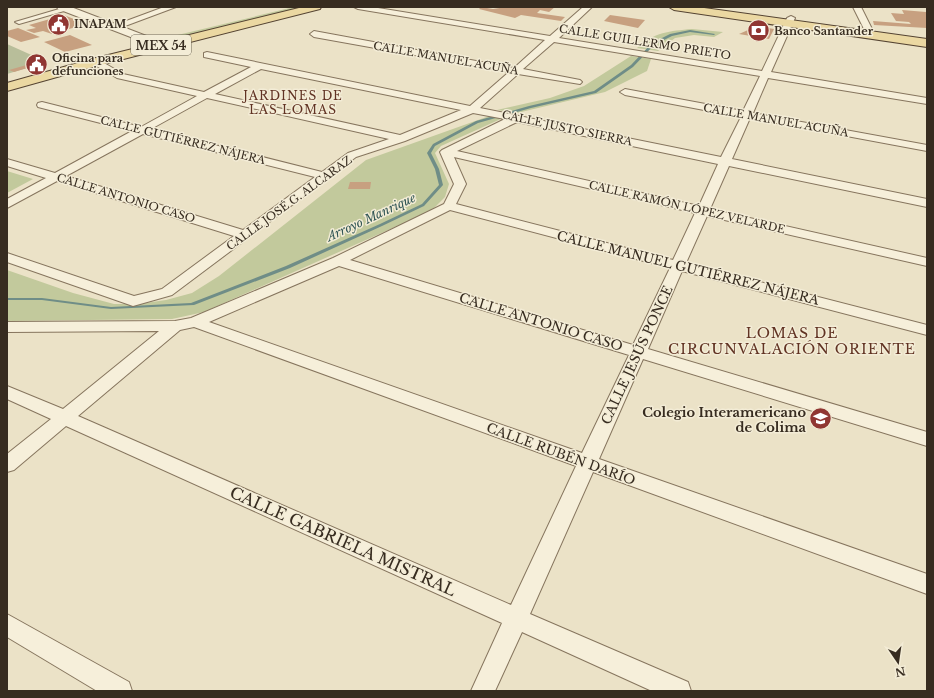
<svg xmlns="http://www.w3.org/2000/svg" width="934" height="698" font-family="'Libre Baskerville',serif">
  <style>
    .green { fill: #c2c99c }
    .cemetery { fill: #b8be9a }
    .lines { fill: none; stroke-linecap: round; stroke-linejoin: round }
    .stream { fill: #6f8d87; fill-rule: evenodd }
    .building { fill: #c7a080 }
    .minor-casing { stroke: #86755e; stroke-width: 2 }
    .tertiary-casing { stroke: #86755e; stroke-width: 2 }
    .primary-casing { stroke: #544332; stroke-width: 2 }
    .minor { fill: #f6efda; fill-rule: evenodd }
    .tertiary { fill: #f6efda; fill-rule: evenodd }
    .primary { fill: #ebd8a2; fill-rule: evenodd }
    .labels { text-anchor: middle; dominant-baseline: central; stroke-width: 3; stroke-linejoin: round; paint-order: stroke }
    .far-poi-label { font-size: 11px; font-weight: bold; fill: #372c20; stroke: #f3ecd6; text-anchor: start }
    .far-street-label { font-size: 11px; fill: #372c20; stroke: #f3ecd6 }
    .shield { fill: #f3ecd6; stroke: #6f6657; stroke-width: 1 }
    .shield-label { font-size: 12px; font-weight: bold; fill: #372c20 }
    .far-neighbourhood-label { font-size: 12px; letter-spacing: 1px; fill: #613323; stroke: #f3ecd6 }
    .far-water-label { font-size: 12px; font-style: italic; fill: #315655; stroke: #f3ecd6 }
    .street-label { font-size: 13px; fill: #372c20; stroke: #f3ecd6 }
    .poi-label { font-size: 13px; font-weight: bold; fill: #372c20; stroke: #f3ecd6; text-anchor: end }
    .neighbourhood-label { font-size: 14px; letter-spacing: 1px; fill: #613323; stroke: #f3ecd6 }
    .near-street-label { font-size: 16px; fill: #372c20; stroke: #f3ecd6 }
  </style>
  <rect width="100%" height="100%" fill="#ebe2c7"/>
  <g class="green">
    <polygon points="294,7 303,7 144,46 140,44"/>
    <path d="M692,29L723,32L714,37L694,35L675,38L658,51L637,48C654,32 670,31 692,29Z"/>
    <polygon points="631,56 651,59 647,71 605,92 517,113 497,110 550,98 584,86"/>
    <polygon points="492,115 503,118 441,146 435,153 449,184 445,197 431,211 204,312 172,319 7,321 7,270 73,293 114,304 138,304 166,300 192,293 219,276 366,160"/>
    <polygon points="7,171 33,179 7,193"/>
  </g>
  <polygon class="cemetery" points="7,44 47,62 7,74"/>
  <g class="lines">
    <polygon class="stream" points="690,30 715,34 714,35 690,32 672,36 654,45 633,67 596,93 531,108 478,123 435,146 431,153 439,169 443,185 424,206 382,226 290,268 194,305 111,309 42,300 7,300 7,298 42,298 111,307 191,303 286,266 380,224 422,204 439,185 435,169 427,153 433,144 476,121 529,106 594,91 631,65 652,43 670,34"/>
  </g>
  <g class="building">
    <polygon points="481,7 490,7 487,8 493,9 506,7 555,7 549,12 540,10 537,13 565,17 561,21 521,15 515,18 479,9"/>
    <polygon points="902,10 926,12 927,28 874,25 873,21 911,24 909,22 896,21 891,13 904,14"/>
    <polygon points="64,15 86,24 52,34 43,31 34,33 26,30 36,28 29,25"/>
    <polygon points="610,15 645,20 638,28 604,21"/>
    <polygon points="757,26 774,29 769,39 739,34"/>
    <polygon points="18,28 40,37 21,42 7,36 7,31"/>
    <polygon points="70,35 92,45 65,52 44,42"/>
    <polygon points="44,60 47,62 14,72 9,70"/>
    <polygon points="350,182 371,182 370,189 348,189"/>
  </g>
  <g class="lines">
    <defs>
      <g id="minor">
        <polygon points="66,7 71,9 19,24 15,22"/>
        <polygon points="164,7 176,7 117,29 111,29 110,27"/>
        <path d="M354,7H372L550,36L583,7H592L559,38L762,71L787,18L791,16L795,18L771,72L927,98V104L768,78L753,113L927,145V151L750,118L732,159L927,199V207L729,166L710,209L927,258V266L707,216L686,263L927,325V335L682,271L648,349L927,432V446L643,359L599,459L927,574V594L593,472L530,614L688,682L691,691H652L522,632L495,691H471L502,623L66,426L14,470L7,472V454L51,419L7,399V386L63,409L159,331L7,332V322L175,321L191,318L333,258L444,204L454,184L440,152L442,150L505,119L473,113L405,141L356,157L172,295L133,306L7,262V253L134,296L162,289L234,236L57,181L7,208V199L46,178L7,166V159L55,173L132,131L38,107L37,105L38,103L42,102L141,127L197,96L117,78L93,64V60H99L123,74L204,92L251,67L204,57V53L207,52L470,106L509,72L314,37L310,34L314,31L514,68L545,40L358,9ZM554,42L760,76L743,111L625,89L620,92L625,95L741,117L721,157L480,108L518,74L580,84L582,82L580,80L523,69ZM261,69L461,110L400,135L215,94ZM207,98L389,139L348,153L322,172L151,129ZM517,122L718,164L699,206L457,151ZM143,134L315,177L243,230L66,176ZM454,157L695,213L673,260L456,204L466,184ZM450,210L670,268L633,345L350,260ZM339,266L629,355L582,453L209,322ZM194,327L576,466L511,605L78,416L180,330Z"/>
        <polygon points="853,7 861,7 872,29 871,31 865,31"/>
        <polygon points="7,614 129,682 132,691 97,691 7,637"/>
      </g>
      <polygon id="tertiary" points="57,7 71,7 149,37 151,39 145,42 141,41 58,9"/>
      <g id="primary">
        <polygon points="303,7 321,7 320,9 100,65 7,91 7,83 92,59"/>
        <polygon points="669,7 697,7 927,39 927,47 674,10"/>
      </g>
    </defs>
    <use href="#minor" class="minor-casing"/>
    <use href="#tertiary" class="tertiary-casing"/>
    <use href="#primary" class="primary-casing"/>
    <use href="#minor" class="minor"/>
    <use href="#tertiary" class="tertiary"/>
    <use href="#primary" class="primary"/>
  </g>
  <defs>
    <symbol id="civic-disc" viewBox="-11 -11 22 22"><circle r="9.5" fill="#903632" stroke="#f3ecd6"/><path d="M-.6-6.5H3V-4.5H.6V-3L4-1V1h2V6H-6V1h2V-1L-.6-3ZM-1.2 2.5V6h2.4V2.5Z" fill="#fff"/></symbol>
    <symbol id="bank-disc" viewBox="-11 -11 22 22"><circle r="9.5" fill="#903632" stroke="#f3ecd6"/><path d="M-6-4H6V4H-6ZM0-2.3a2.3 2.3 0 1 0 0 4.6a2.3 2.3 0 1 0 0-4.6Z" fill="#fff"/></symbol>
    <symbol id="school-disc" viewBox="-11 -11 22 22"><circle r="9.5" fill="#903632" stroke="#f3ecd6"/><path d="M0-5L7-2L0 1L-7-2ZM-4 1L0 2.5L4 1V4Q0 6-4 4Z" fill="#fff"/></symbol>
  </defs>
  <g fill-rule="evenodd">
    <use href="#civic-disc" x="46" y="12" width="25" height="25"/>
    <use href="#bank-disc" x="746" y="18" width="25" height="25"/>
    <use href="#civic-disc" x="24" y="52" width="25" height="25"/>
    <use href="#school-disc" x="808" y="406" width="25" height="25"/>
  </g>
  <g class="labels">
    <g class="far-poi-label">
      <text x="74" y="24">INAPAM</text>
      <text x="774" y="31">Banco Santander</text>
      <text x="52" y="58">Oficina para<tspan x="52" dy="13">defunciones</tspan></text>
    </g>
    <g class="far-street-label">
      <text transform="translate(645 42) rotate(9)">CALLE GUILLERMO PRIETO</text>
      <text transform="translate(446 58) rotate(10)">CALLE MANUEL ACUÑA</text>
      <text transform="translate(776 120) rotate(10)">CALLE MANUEL ACUÑA</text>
      <text transform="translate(567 128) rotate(12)">CALLE JUSTO SIERRA</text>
      <text transform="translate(183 140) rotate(14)">CALLE GUTIÉRREZ NÁJERA</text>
      <text transform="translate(126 198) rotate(17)">CALLE ANTONIO CASO</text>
      <text transform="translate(289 203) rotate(-36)">CALLE JOSÉ G. ALCARAZ</text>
      <text transform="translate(687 207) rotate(13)">CALLE RAMÓN LÓPEZ VELARDE</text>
    </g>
    <rect class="shield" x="131" y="35" width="60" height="20" rx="3"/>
    <g class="shield-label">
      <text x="161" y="45">MEX 54</text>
    </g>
    <g class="far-neighbourhood-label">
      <text x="293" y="95">JARDINES DE<tspan x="293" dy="14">LAS LOMAS</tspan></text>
    </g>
    <g class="far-water-label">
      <text transform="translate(371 217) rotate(-25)">Arroyo Manrique</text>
    </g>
    <g class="street-label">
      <text transform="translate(688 268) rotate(14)">CALLE MANUEL GUTIÉRREZ NÁJERA</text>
      <text transform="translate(541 322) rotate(17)">CALLE ANTONIO CASO</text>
      <text transform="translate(637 355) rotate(-65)">CALLE JESÚS PONCE</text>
      <text transform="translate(561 454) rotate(20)">CALLE RUBÉN DARÍO</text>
    </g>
    <g class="poi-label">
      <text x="806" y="412">Colegio Interamericano<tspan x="806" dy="15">de Colima</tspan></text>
    </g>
    <g class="neighbourhood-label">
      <text x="792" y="333">LOMAS DE<tspan x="792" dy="16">CIRCUNVALACIÓN ORIENTE</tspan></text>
    </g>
    <g class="near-street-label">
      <text transform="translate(343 541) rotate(24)">CALLE GABRIELA MISTRAL</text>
    </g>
  </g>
  <rect width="934" height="698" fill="none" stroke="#372c20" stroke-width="16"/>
  <g transform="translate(898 662) rotate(167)" stroke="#f3ecd6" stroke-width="3" paint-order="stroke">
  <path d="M0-3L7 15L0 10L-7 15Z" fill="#372c20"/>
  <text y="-6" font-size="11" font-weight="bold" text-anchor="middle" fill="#372c20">N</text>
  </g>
</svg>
